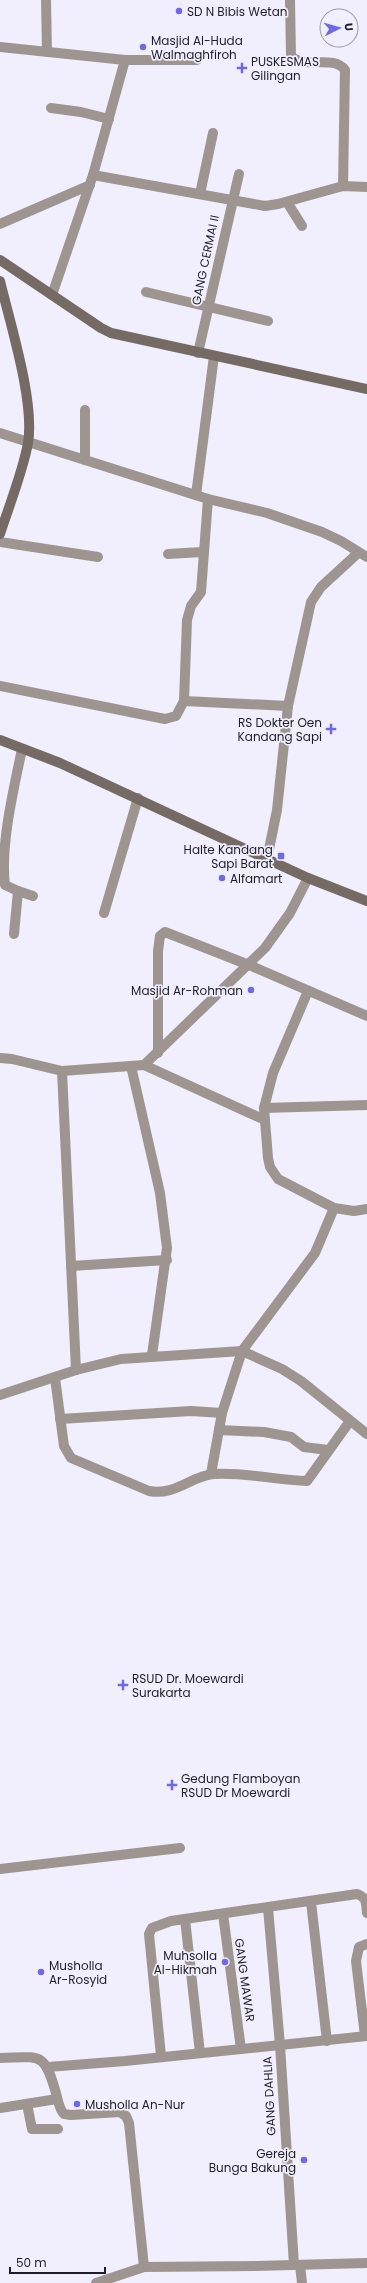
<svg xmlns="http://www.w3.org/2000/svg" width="367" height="2283" font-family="Poppins,sans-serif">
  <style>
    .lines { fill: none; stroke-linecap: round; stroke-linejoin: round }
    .street { stroke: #9e9591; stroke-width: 10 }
    .secondary { stroke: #766a64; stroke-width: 10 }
    .poi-dot { fill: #7069e4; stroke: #f1eefe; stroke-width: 1.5 }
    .labels { text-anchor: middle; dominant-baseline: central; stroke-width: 3.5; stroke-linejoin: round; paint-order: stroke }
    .poi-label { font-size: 12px; fill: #1f1e25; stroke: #f1eefe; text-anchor: start }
    .street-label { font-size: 12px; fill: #1f1e25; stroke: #f1eefe }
  </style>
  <rect width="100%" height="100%" fill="#f1eefe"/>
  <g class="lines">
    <g class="street">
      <polyline points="46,0 47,52"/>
      <path d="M290,0L291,56C305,70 333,54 345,70L343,186"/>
      <polyline points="0,47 125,60 197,60"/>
      <polyline points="51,108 81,112 109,119"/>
      <polyline points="93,175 265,206 278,204 343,186 367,187"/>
      <polyline points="200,194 213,133"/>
      <polyline points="287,202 302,226"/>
      <polyline points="0,224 90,185"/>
      <polyline points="146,292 268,321"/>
      <polyline points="52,295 93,175 125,60"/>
      <polyline points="198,353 239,174"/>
      <polyline points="0,433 208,499 267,513 322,532 341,541 367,557"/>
      <polyline points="85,460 85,410"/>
      <polyline points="196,495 214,356"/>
      <polyline points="0,542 98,557"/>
      <polyline points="168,554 202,552"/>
      <polyline points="0,686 165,719 176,716 184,701 187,620 191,606 201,592 208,499"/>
      <polyline points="184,701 288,706"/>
      <polyline points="267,859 277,810 288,706 311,602 321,587 358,553"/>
      <polyline points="18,891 33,896"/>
      <polyline points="104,913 138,798"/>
      <path d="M14,934L18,891L5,885C0,845 14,788 22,749"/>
      <polyline points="308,991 273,1073 264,1108 268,1158 270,1167 278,1179 334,1208 354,1211 367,1209"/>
      <polyline points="158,1053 158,951 160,936 165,932 249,965 367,1016"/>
      <polyline points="0,1058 12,1059 62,1071 144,1065 265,1120"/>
      <polyline points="144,1065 265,948 290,913 308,878"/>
      <polyline points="131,1066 160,1193 167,1248 152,1355"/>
      <polyline points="62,1071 76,1370"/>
      <polyline points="264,1108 367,1105"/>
      <polyline points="71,1266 167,1260"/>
      <path d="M55,1378L64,1446L71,1458L149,1491C176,1496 190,1476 214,1474C244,1472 276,1480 307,1481L350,1421"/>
      <polyline points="0,1395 76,1370 121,1359 242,1351 282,1369 301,1381 367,1434"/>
      <polyline points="60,1419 191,1411 222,1413"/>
      <polyline points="219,1430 264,1432 291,1437 304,1447 328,1450"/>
      <polyline points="211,1474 222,1413 242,1351 315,1253 334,1208"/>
      <polyline points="0,1869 180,1848"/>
      <polyline points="311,1902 327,2041"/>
      <polyline points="268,1908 280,2045 294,2265"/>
      <polyline points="223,1914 241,2049"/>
      <polyline points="185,1919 200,2053"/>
      <polyline points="365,2036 356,1961 359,1947 367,1944"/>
      <path d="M161,2056L149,1934L152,1928L171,1921L357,1894C367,1897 366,1904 367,1913"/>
      <path d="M0,2058C41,2057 44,2051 56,2093C58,2100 59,2109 64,2114L71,2115L120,2112L126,2116L129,2123L144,2267"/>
      <polyline points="48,2067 125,2061 367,2036"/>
      <polyline points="27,2104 32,2129 58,2129"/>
      <polyline points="0,2108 57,2099"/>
      <polyline points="300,2265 302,2283"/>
      <polyline points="96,2283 144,2267 256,2266 367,2263"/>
    </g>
    <g class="secondary">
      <polyline points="0,260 101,328 111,333 367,389"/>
      <path d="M0,281C10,323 35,402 28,443C23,471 9,506 0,534"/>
      <polyline points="0,740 60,763 308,878 367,901"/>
    </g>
  </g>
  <g class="poi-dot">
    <circle cx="179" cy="11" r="4"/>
    <circle cx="143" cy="47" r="4"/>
    <path d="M240 62h4v4h4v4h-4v4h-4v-4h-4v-4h4z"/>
    <path d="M329 723h4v4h4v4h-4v4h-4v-4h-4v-4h4z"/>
    <rect x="277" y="852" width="8" height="8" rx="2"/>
    <circle cx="222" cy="878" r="4"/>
    <circle cx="251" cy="990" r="4"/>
    <path d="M121 1679h4v4h4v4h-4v4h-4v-4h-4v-4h4z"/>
    <path d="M170 1779h4v4h4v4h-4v4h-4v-4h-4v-4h4z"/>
    <circle cx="225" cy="1962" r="4"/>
    <circle cx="41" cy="1972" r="4"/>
    <circle cx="77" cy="2104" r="4"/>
    <circle cx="304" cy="2160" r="4"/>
  </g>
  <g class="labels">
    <g class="poi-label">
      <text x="187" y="11">SD N Bibis Wetan</text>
      <text x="151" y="40">Masjid Al-Huda<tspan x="151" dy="14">Walmaghfiroh</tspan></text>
      <text x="251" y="61">PUSKESMAS<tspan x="251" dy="14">Gilingan</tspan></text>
      <text x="322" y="722" text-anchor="end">RS Dokter Oen<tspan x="322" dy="14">Kandang Sapi</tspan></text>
      <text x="273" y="849" text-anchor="end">Halte Kandang<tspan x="273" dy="14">Sapi Barat</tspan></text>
      <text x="230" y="878">Alfamart</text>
      <text x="243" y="990" text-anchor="end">Masjid Ar-Rohman</text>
      <text x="132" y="1678">RSUD Dr. Moewardi<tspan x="132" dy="14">Surakarta</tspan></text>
      <text x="181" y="1778">Gedung Flamboyan<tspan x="181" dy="14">RSUD Dr Moewardi</tspan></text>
      <text x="217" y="1955" text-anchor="end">Muhsolla<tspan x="217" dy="14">Al-Hikmah</tspan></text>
      <text x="49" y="1965">Musholla<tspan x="49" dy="14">Ar-Rosyid</tspan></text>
      <text x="85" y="2104">Musholla An-Nur</text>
      <text x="296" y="2153" text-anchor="end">Gereja<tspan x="296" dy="14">Bunga Bakung</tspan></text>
    </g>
    <g class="street-label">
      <text transform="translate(205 260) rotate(-78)">GANG CERMAI II</text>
      <text transform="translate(245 1980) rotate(82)">GANG MAWAR</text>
      <text transform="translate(269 2096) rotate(-93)">GANG DAHLIA</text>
    </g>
  </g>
  <g transform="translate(339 28) rotate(84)"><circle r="19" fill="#f1eefe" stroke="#9d9ba7"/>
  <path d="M0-3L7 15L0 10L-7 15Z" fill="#7069e4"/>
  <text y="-6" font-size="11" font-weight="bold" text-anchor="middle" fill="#1f1e25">U</text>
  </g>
  <path d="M10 2267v6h95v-6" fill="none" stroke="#1f1e25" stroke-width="2"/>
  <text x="16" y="2267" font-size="12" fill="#1f1e25" stroke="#f1eefe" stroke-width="3" paint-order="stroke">50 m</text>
</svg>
